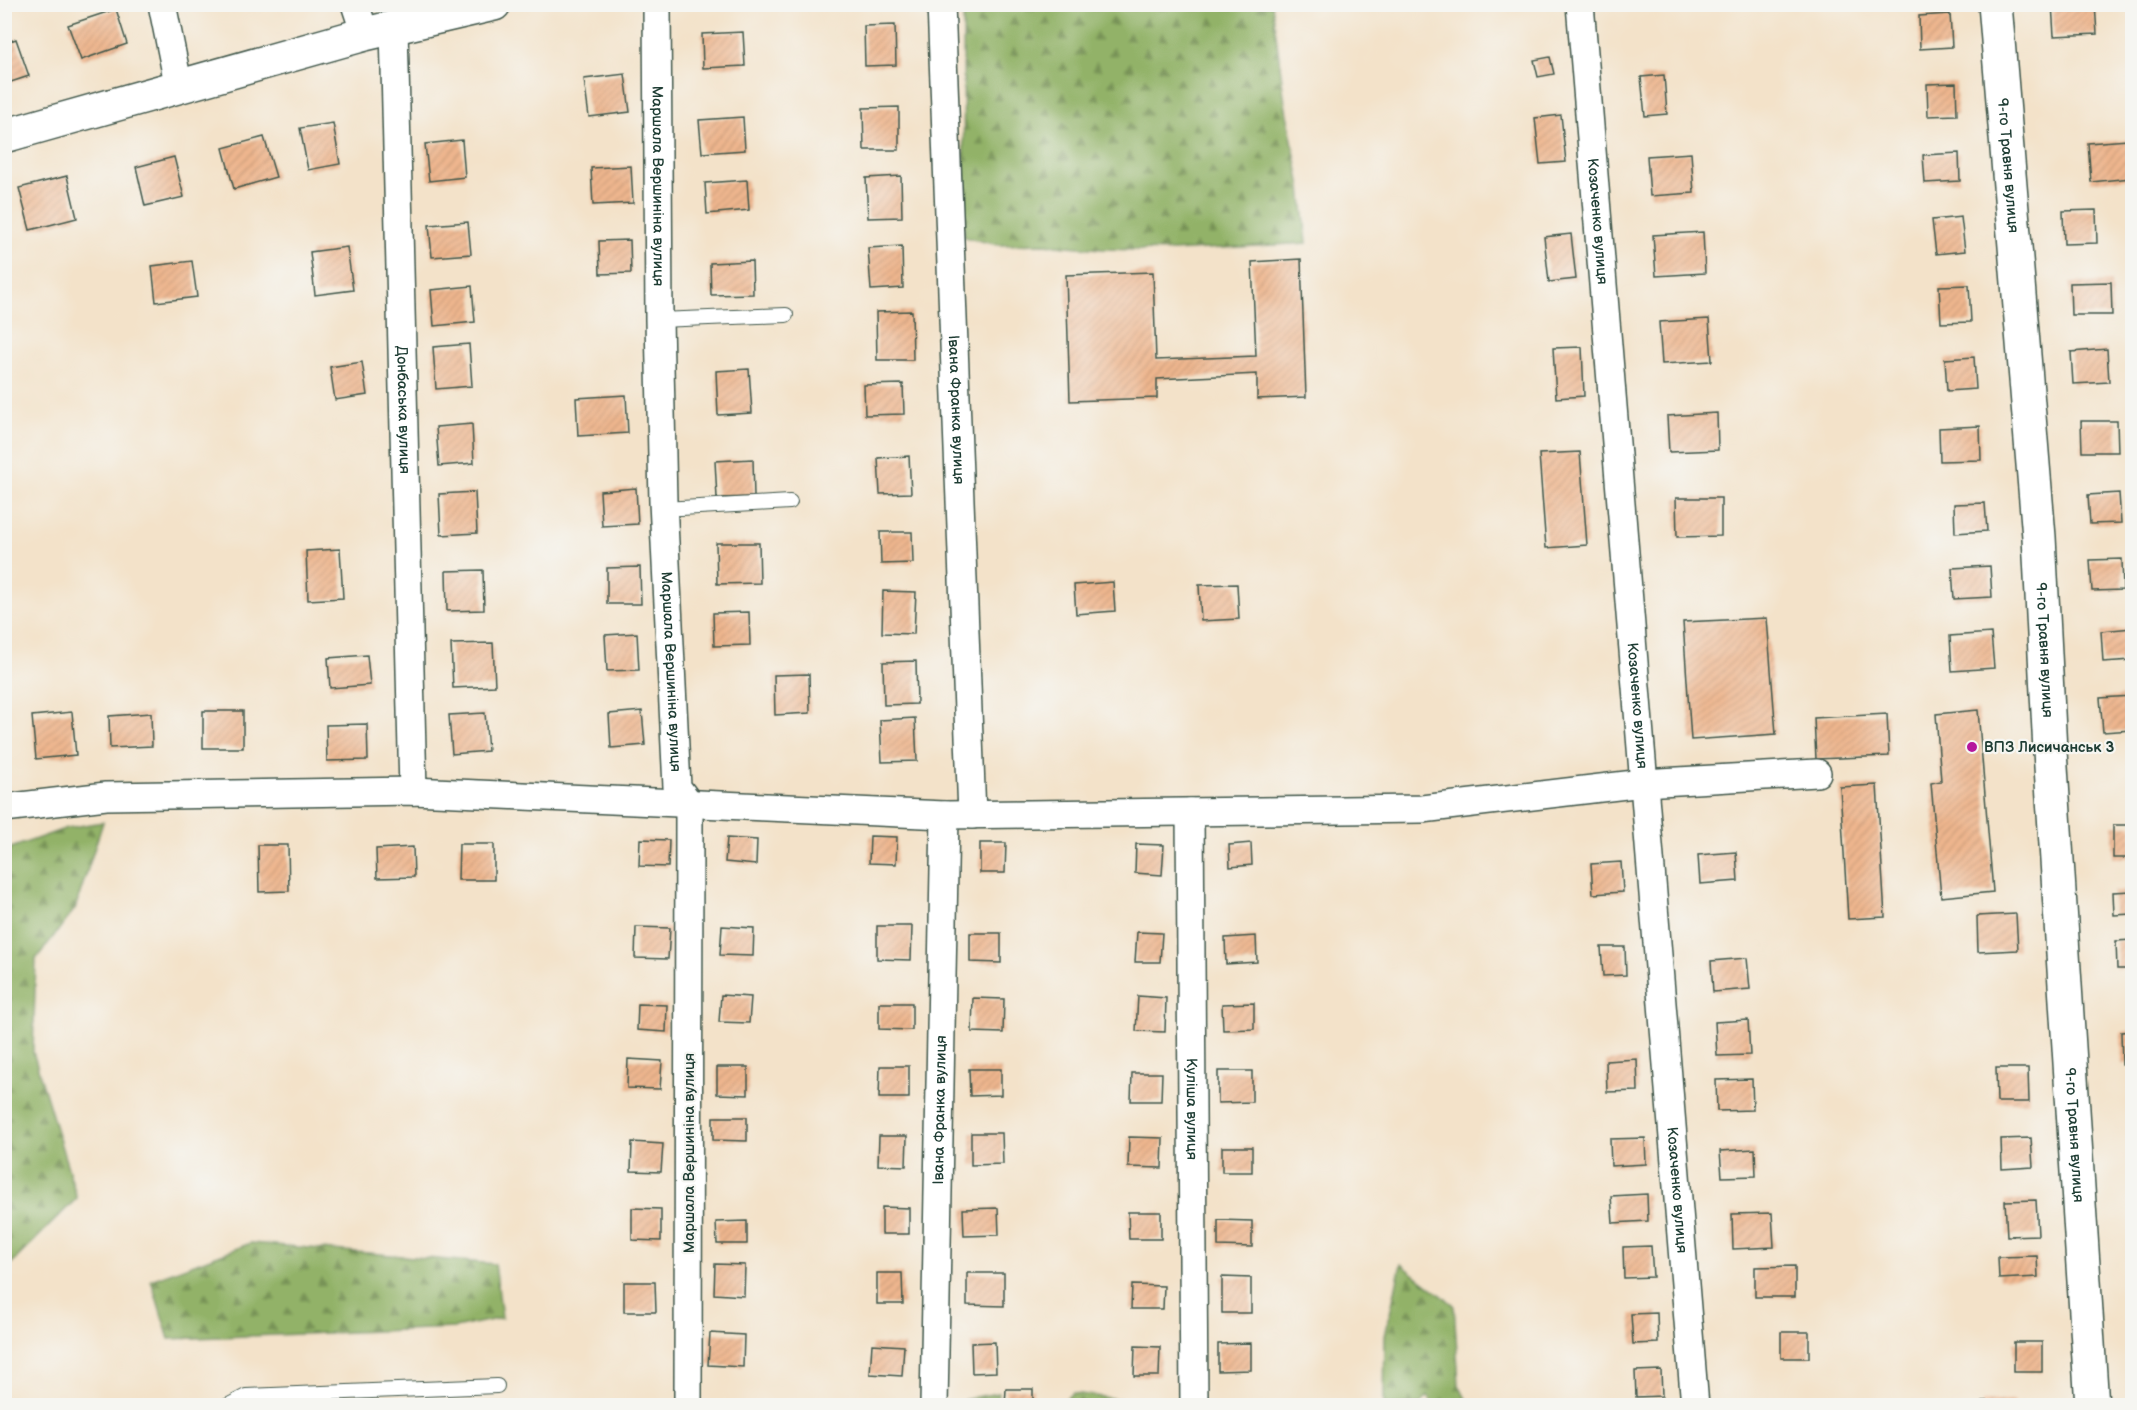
<svg xmlns="http://www.w3.org/2000/svg" width="2137" height="1410" font-family="'Balsamiq Sans',sans-serif">
  <style>
    .forest { fill: url(#forest-firs); stroke: #58784e; stroke-width: 1.5 }
    .building { fill: url(#building-hatch) }
    .lines { fill: none; stroke-linecap: round; stroke-linejoin: round }
    .service-casing { stroke: #3f564a; stroke-width: 16 }
    .minor-casing { stroke: #3f564a; stroke-width: 30 }
    .secondary-casing { stroke: #3f564a; stroke-width: 36 }
    .service { stroke: #fff; stroke-width: 14 }
    .minor { stroke: #fff; stroke-width: 27 }
    .secondary { stroke: #fff; stroke-width: 33 }
    .poi-dot { fill: #b5179e; stroke: #f6f6f2; stroke-width: 2 }
    .labels { text-anchor: middle; dominant-baseline: central; stroke-width: 4.5; stroke-linejoin: round; paint-order: stroke }
    .street-label { font-size: 15px; fill: #1f3d34; stroke: #f6f6f2 }
    .poi-label { font-size: 15px; font-weight: bold; fill: #1f3d34; stroke: #f6f6f2; text-anchor: start }
  </style>
  <defs>
    <pattern id="forest-firs" width="22" height="20" patternUnits="userSpaceOnUse" patternTransform="scale(1.5)"><rect width="22" height="20" fill="#92b267"/><path d="M5 1l3.5 6h-7zM16 11l3.5 6h-7z" fill="#779256"/></pattern>
    <pattern id="building-hatch" width="6" height="6" patternUnits="userSpaceOnUse" patternTransform="scale(1.5)"><rect width="6" height="6" fill="#eeb68e"/><path d="M-1 1l2-2M0 6l6-6M5 7l2-2" fill="none" stroke="#cc9d7b"/></pattern>
  </defs>
  <rect width="100%" height="100%" fill="#f6f6f2"/>
  <filter id="ink" filterUnits="userSpaceOnUse"><feTurbulence type="fractalNoise" baseFrequency=".0167" numOctaves="2"/><feDisplacementMap in="SourceGraphic" scale="12" xChannelSelector="R" yChannelSelector="G"/><feConvolveMatrix kernelMatrix="1 2 1 2 8 2 1 2 1" color-interpolation-filters="sRGB"/></filter>
  <filter id="wash" filterUnits="userSpaceOnUse"><feTurbulence type="fractalNoise" baseFrequency=".008" numOctaves="4" result="noise"/><feDisplacementMap in="SourceGraphic" scale="24" xChannelSelector="R" yChannelSelector="G"/><feGaussianBlur stdDeviation="1.35" result="paint"/><feColorMatrix in="noise" values="0 0 0 0 0 0 0 0 0 0 0 0 0 0 0 0 0 1.4 0 .05"/><feComposite in="paint" operator="in"/></filter>
  <g filter="url(#wash)">
    <rect width="100%" height="100%" fill="#f3e2c9"/>
    <g class="forest">
      <polygon points="963,5 1272,5 1285,103 1301,187 1307,243 1173,251 1102,249 1044,244 998,245 964,237"/>
      <polygon points="103,822 75,909 36,959 33,1052 77,1198 5,1270 5,850 67,828"/>
      <polygon points="251,1243 495,1264 502,1318 455,1328 169,1339 151,1280"/>
      <polygon points="1401,1264 1454,1305 1459,1385 1469,1405 1433,1405 1428,1396 1420,1405 1384,1405 1385,1336"/>
      <polygon points="999,1393 994,1405 964,1405 964,1399"/>
      <polygon points="1072,1393 1162,1405 1059,1405"/>
    </g>
    <g id="blocks">
      <g class="building">
        <polygon points="2052,4 2095,4 2097,34 2054,36"/>
        <polygon points="116,9 127,44 81,60 68,25"/>
        <polygon points="1950,14 1952,47 1920,49 1919,16"/>
        <polygon points="895,25 896,65 865,66 864,26"/>
        <polygon points="743,32 745,66 703,68 702,34"/>
        <polygon points="16,39 29,76 5,84 5,43"/>
        <polygon points="1550,57 1554,74 1538,77 1534,60"/>
        <polygon points="625,74 630,112 589,117 584,79"/>
        <polygon points="1664,75 1667,114 1645,116 1641,77"/>
        <polygon points="1956,83 1957,115 1928,116 1927,84"/>
        <polygon points="899,107 899,150 864,150 863,108"/>
        <polygon points="1561,115 1566,162 1540,164 1535,118"/>
        <polygon points="743,117 745,150 702,153 699,120"/>
        <polygon points="333,123 340,164 308,170 300,128"/>
        <polygon points="264,137 276,177 234,189 223,148"/>
        <polygon points="462,140 465,177 429,181 425,144"/>
        <polygon points="2128,140 2131,178 2091,182 2088,143"/>
        <polygon points="1691,153 1694,193 1650,196 1647,156"/>
        <polygon points="1959,153 1960,181 1925,183 1923,155"/>
        <polygon points="174,157 184,197 145,206 136,167"/>
        <polygon points="631,166 633,203 593,205 591,168"/>
        <polygon points="67,176 77,218 30,230 19,188"/>
        <polygon points="901,176 902,217 868,218 866,178"/>
        <polygon points="747,180 749,210 707,214 705,183"/>
        <polygon points="2096,210 2097,243 2064,244 2063,211"/>
        <polygon points="1961,217 1965,251 1936,254 1932,220"/>
        <polygon points="468,222 471,254 432,257 429,225"/>
        <polygon points="1703,232 1705,273 1656,276 1653,235"/>
        <polygon points="1571,234 1576,279 1549,282 1544,237"/>
        <polygon points="630,240 631,273 600,274 599,241"/>
        <polygon points="902,246 903,288 871,290 868,248"/>
        <polygon points="347,247 353,290 315,295 310,252"/>
        <polygon points="1301,259 1306,397 1257,399 1257,374 1157,379 1157,398 1070,401 1066,275 1153,272 1156,360 1256,356 1252,262"/>
        <polygon points="192,261 197,297 156,302 152,266"/>
        <polygon points="752,261 753,294 711,295 710,263"/>
        <polygon points="2111,282 2112,315 2071,315 2070,283"/>
        <polygon points="1969,285 1971,322 1941,323 1939,286"/>
        <polygon points="472,286 475,322 434,326 431,290"/>
        <polygon points="912,311 913,360 877,360 876,312"/>
        <polygon points="1709,319 1712,361 1662,364 1659,322"/>
        <polygon points="469,344 472,386 436,389 433,347"/>
        <polygon points="1582,347 1584,396 1556,398 1553,348"/>
        <polygon points="2107,349 2109,382 2073,384 2071,352"/>
        <polygon points="1974,357 1976,389 1947,391 1945,359"/>
        <polygon points="362,362 367,395 335,400 330,367"/>
        <polygon points="749,369 752,413 718,415 716,371"/>
        <polygon points="903,384 904,414 865,415 864,385"/>
        <polygon points="626,395 628,433 578,436 576,398"/>
        <polygon points="1717,413 1718,450 1669,452 1667,416"/>
        <polygon points="2081,421 2117,421 2118,452 2082,452"/>
        <polygon points="472,424 474,463 439,466 436,427"/>
        <polygon points="1980,426 1981,460 1940,461 1939,428"/>
        <polygon points="1580,452 1587,545 1546,548 1539,454"/>
        <polygon points="909,456 911,493 880,494 878,458"/>
        <polygon points="753,459 754,497 717,498 715,461"/>
        <polygon points="636,488 638,524 602,526 600,491"/>
        <polygon points="475,492 477,533 441,535 439,494"/>
        <polygon points="2119,493 2121,523 2090,524 2088,495"/>
        <polygon points="1676,498 1721,498 1721,536 1677,537"/>
        <polygon points="1985,503 1987,531 1955,533 1954,504"/>
        <polygon points="880,532 912,532 913,563 881,564"/>
        <polygon points="716,543 759,543 760,583 717,584"/>
        <polygon points="340,549 343,598 308,600 306,551"/>
        <polygon points="2122,559 2123,590 2092,591 2090,560"/>
        <polygon points="1990,566 1992,597 1954,599 1952,568"/>
        <polygon points="640,567 641,604 607,604 607,568"/>
        <polygon points="483,570 484,610 447,611 446,571"/>
        <polygon points="1113,582 1115,611 1076,614 1074,585"/>
        <polygon points="1237,584 1239,619 1201,621 1199,585"/>
        <polygon points="883,591 916,592 914,634 882,633"/>
        <polygon points="749,612 750,645 714,646 713,613"/>
        <polygon points="1767,618 1776,734 1691,740 1683,622"/>
        <polygon points="2132,628 2132,660 2103,662 2101,631"/>
        <polygon points="637,633 639,670 607,671 605,635"/>
        <polygon points="1991,633 1994,668 1952,671 1950,636"/>
        <polygon points="493,643 495,686 453,688 451,644"/>
        <polygon points="367,655 370,685 330,688 328,658"/>
        <polygon points="916,661 917,704 884,705 883,662"/>
        <polygon points="809,674 810,713 775,715 774,675"/>
        <polygon points="2132,696 2132,730 2103,732 2100,698"/>
        <polygon points="1978,710 1993,892 1941,897 1931,783 1941,781 1936,714"/>
        <rect x="203" y="711" width="40" height="37"/>
        <polygon points="642,711 645,745 611,748 609,714"/>
        <polygon points="72,712 76,755 36,759 32,716"/>
        <polygon points="151,713 152,746 110,748 109,716"/>
        <polygon points="485,713 488,751 452,754 449,715"/>
        <polygon points="1887,714 1889,756 1816,759 1814,718"/>
        <polygon points="915,718 917,761 882,762 880,720"/>
        <polygon points="367,724 368,760 327,761 326,725"/>
        <polygon points="1877,785 1885,917 1848,919 1840,787"/>
        <rect x="2113" y="825" width="19" height="33"/>
        <polygon points="870,836 897,837 896,864 869,863"/>
        <polygon points="727,838 757,840 756,865 725,862"/>
        <polygon points="640,839 669,840 668,867 639,866"/>
        <polygon points="980,843 1006,843 1005,873 980,873"/>
        <polygon points="1251,843 1252,865 1230,867 1229,845"/>
        <polygon points="459,844 494,844 494,880 458,880"/>
        <polygon points="1136,844 1164,845 1162,875 1135,873"/>
        <polygon points="258,845 288,845 289,891 259,892"/>
        <polygon points="413,847 414,877 377,878 376,849"/>
        <polygon points="1736,852 1738,881 1700,884 1698,855"/>
        <polygon points="1621,862 1623,892 1593,894 1591,864"/>
        <polygon points="2132,891 2132,914 2114,915 2113,892"/>
        <polygon points="2016,914 2018,950 1978,952 1977,916"/>
        <polygon points="722,926 754,928 753,956 720,955"/>
        <polygon points="877,926 912,926 911,960 877,959"/>
        <polygon points="636,927 670,928 668,959 635,958"/>
        <polygon points="1137,932 1162,933 1160,962 1135,962"/>
        <polygon points="970,933 1001,933 1001,963 970,962"/>
        <polygon points="1256,936 1257,962 1226,964 1225,938"/>
        <polygon points="2132,940 2132,969 2117,969 2116,941"/>
        <polygon points="1601,947 1625,947 1626,975 1603,976"/>
        <polygon points="1747,958 1750,989 1713,992 1711,961"/>
        <polygon points="721,995 751,997 749,1023 719,1022"/>
        <polygon points="1138,996 1166,998 1165,1032 1136,1031"/>
        <polygon points="973,998 1004,999 1003,1033 972,1032"/>
        <polygon points="879,1003 912,1003 912,1030 879,1029"/>
        <polygon points="1254,1003 1254,1029 1223,1030 1222,1004"/>
        <polygon points="638,1004 667,1005 666,1032 637,1030"/>
        <polygon points="1748,1020 1750,1055 1717,1056 1715,1022"/>
        <polygon points="2132,1031 2132,1063 2122,1064 2121,1032"/>
        <polygon points="628,1059 662,1061 660,1089 627,1088"/>
        <polygon points="1637,1059 1638,1091 1607,1092 1606,1061"/>
        <polygon points="880,1066 909,1066 909,1098 879,1098"/>
        <polygon points="717,1067 748,1067 748,1095 717,1094"/>
        <polygon points="1996,1068 2028,1068 2029,1102 1997,1102"/>
        <polygon points="969,1069 1001,1069 1001,1095 970,1096"/>
        <polygon points="1218,1071 1252,1071 1252,1102 1218,1103"/>
        <polygon points="1132,1073 1162,1073 1161,1101 1131,1101"/>
        <polygon points="1752,1079 1753,1110 1717,1111 1716,1080"/>
        <polygon points="713,1117 747,1117 747,1141 713,1140"/>
        <polygon points="971,1133 1002,1133 1003,1164 971,1165"/>
        <polygon points="879,1136 907,1136 906,1166 878,1165"/>
        <polygon points="1129,1137 1163,1138 1162,1168 1128,1167"/>
        <polygon points="1645,1138 1646,1164 1611,1166 1610,1139"/>
        <polygon points="2031,1138 2033,1167 2002,1169 2001,1139"/>
        <polygon points="632,1142 663,1144 661,1172 631,1171"/>
        <rect x="1222" y="1147" width="30" height="25"/>
        <polygon points="1755,1149 1756,1176 1722,1177 1720,1151"/>
        <polygon points="1647,1194 1648,1221 1613,1223 1611,1196"/>
        <polygon points="2036,1200 2038,1235 2007,1236 2005,1201"/>
        <polygon points="882,1207 909,1208 909,1234 882,1234"/>
        <polygon points="632,1208 661,1209 661,1241 632,1240"/>
        <polygon points="998,1208 999,1235 964,1236 963,1209"/>
        <polygon points="1128,1212 1161,1212 1161,1239 1129,1239"/>
        <polygon points="1772,1213 1774,1247 1733,1249 1732,1214"/>
        <polygon points="1218,1220 1252,1221 1252,1247 1218,1246"/>
        <polygon points="747,1221 747,1244 717,1244 716,1222"/>
        <polygon points="1651,1246 1653,1277 1624,1278 1623,1247"/>
        <polygon points="2037,1256 2038,1277 1999,1279 1998,1257"/>
        <polygon points="715,1264 745,1265 744,1296 714,1294"/>
        <polygon points="1795,1266 1795,1297 1755,1297 1755,1267"/>
        <polygon points="877,1273 902,1273 903,1304 877,1304"/>
        <polygon points="967,1273 1004,1273 1004,1306 967,1305"/>
        <polygon points="1222,1277 1251,1278 1251,1313 1222,1313"/>
        <polygon points="624,1282 655,1282 656,1312 624,1312"/>
        <polygon points="1132,1285 1164,1286 1163,1309 1131,1309"/>
        <polygon points="1657,1313 1658,1343 1633,1344 1631,1314"/>
        <rect x="1781" y="1332" width="28" height="26"/>
        <polygon points="710,1333 744,1335 743,1367 708,1365"/>
        <polygon points="995,1342 996,1372 972,1373 971,1343"/>
        <rect x="2014" y="1342" width="28" height="30"/>
        <polygon points="1251,1343 1251,1370 1218,1371 1218,1344"/>
        <polygon points="872,1344 904,1346 902,1376 870,1374"/>
        <polygon points="1135,1346 1160,1347 1159,1376 1134,1376"/>
        <polygon points="1661,1370 1662,1396 1636,1397 1635,1371"/>
        <polygon points="1006,1389 1033,1389 1033,1406 1005,1406"/>
        <rect x="1983" y="1401" width="31" height="5"/>
      </g>
    </g>
  </g>
  <g filter="url(#ink)">
    <use href="#blocks" fill-opacity="0" stroke="#3f564a" stroke-width="1.5"/>
    <g class="lines">
      <defs>
        <g id="service">
          <polyline points="659,320 786,315"/>
          <polyline points="663,509 790,502"/>
          <polyline points="227,1406 246,1396 497,1386"/>
        </g>
        <g id="minor">
          <polyline points="162,4 179,88"/>
          <polyline points="355,4 365,34"/>
          <path id="s1" d="M657,4L659,320L663,502L677,787L689,803L688,1406"/>
          <path id="s2" d="M941,4L972,815"/>
          <path id="s3" d="M1580,4L1695,1406"/>
          <path id="s4" d="M394,28L413,791"/>
          <polyline points="4,808 106,796 413,791 945,815 1422,809 1643,783 1817,773"/>
          <path id="s5" d="M1190,812L1194,1406"/>
          <path id="s6" d="M934,1406L945,815"/>
        </g>
        <g id="secondary">
          <path id="s7" d="M1995,4L2039,537L2050,751L2092,1406"/>
          <polyline points="4,136 365,34 494,4"/>
        </g>
      </defs>
      <use href="#service" class="service-casing"/>
      <use href="#minor" class="minor-casing"/>
      <use href="#secondary" class="secondary-casing"/>
      <use href="#service" class="service"/>
      <use href="#minor" class="minor"/>
      <use href="#secondary" class="secondary"/>
    </g>
  </g>
  <circle class="poi-dot" cx="1972" cy="747" r="6"/>
  <g class="labels">
    <g class="street-label">
      <text stroke="none"><textPath href="#s7" startOffset="162">9-го Травня вулиця</textPath></text>
      <text stroke="none"><textPath href="#s1" startOffset="182">Маршала Вершиніна вулиця</textPath></text>
      <text stroke="none"><textPath href="#s3" startOffset="218">Козаченко вулиця</textPath></text>
      <text stroke="none"><textPath href="#s4" startOffset="382">Донбаська вулиця</textPath></text>
      <text stroke="none"><textPath href="#s2" startOffset="406">Івана Франка вулиця</textPath></text>
      <text stroke="none"><textPath href="#s7" startOffset="648">9-го Травня вулиця</textPath></text>
      <text stroke="none"><textPath href="#s1" startOffset="668">Маршала Вершиніна вулиця</textPath></text>
      <text stroke="none"><textPath href="#s3" startOffset="704">Козаченко вулиця</textPath></text>
      <text stroke="none"><textPath href="#s5" startOffset="297">Куліша вулиця</textPath></text>
      <text stroke="none"><textPath href="#s6" startOffset="296">Івана Франка вулиця</textPath></text>
      <text stroke="none"><textPath href="#s7" startOffset="1134">9-го Травня вулиця</textPath></text>
      <text transform="translate(689 1153) rotate(-90)">Маршала Вершиніна вулиця</text>
      <text stroke="none"><textPath href="#s3" startOffset="1190">Козаченко вулиця</textPath></text>
    </g>
    <g class="poi-label">
      <text x="1984" y="747">ВПЗ Лисичанськ 3</text>
    </g>
  </g>
  <rect width="2137" height="1410" fill="none" stroke="#f6f6f2" stroke-width="24"/>
</svg>
